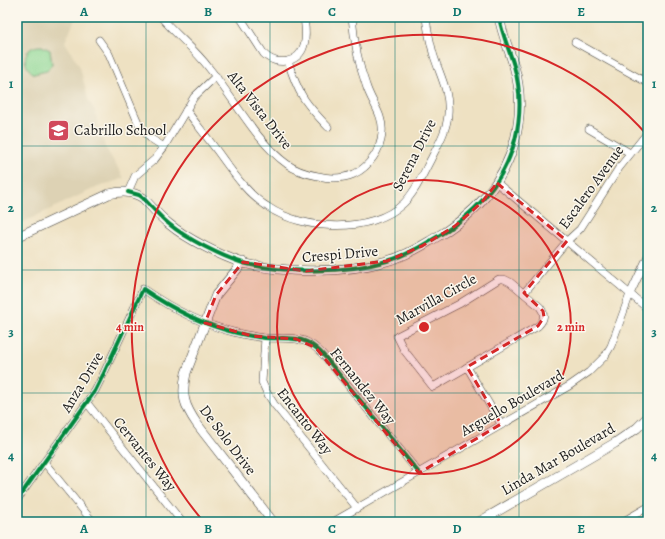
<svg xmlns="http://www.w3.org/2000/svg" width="665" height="539" font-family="Alegreya,serif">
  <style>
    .built { fill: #ddd2b4 }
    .green { fill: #8dd793; stroke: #547a58 }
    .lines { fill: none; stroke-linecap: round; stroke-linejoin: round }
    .minor-casing { stroke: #3c3a35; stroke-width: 8 }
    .tertiary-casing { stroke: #3c3a35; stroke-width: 10 }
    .minor { stroke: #fff; stroke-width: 7 }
    .tertiary { stroke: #fff; stroke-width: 9 }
    .cycleway-casing { stroke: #fbf7ec; stroke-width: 6 }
    .cycleway { stroke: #00873e; stroke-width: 4 }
    .marked { fill: #d62828; fill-opacity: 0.2; stroke: #d62828; stroke-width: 3; stroke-dasharray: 8 5; stroke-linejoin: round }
    .grid { fill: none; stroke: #0f766e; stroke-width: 1; stroke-opacity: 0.55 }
    .ring { fill: none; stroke: #d62828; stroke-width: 2 }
    .labels { text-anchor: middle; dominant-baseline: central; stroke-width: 3; stroke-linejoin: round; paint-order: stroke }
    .street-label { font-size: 15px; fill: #1c1c1c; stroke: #fbf7ec }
    .poi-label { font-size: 15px; fill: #1c1c1c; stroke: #fbf7ec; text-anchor: start }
    .centre { fill: #d62828; stroke: #fbf7ec; stroke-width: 2 }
    .ring-label { font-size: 12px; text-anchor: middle; font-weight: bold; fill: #d62828; stroke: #fbf7ec; stroke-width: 3; stroke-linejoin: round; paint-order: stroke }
    .neatline { fill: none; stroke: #0f766e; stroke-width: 1.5 }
    .grid-label { font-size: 13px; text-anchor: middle; font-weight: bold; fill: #0f766e }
  </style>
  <rect width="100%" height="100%" fill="#fbf7ec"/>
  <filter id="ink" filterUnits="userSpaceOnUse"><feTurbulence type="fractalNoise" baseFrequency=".025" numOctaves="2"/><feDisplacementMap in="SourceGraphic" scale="8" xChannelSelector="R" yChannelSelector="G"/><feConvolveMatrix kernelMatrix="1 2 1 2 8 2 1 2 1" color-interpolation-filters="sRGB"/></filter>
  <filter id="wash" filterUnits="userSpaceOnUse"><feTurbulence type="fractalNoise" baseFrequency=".012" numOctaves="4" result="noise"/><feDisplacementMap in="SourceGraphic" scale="16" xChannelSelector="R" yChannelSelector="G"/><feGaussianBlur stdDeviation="0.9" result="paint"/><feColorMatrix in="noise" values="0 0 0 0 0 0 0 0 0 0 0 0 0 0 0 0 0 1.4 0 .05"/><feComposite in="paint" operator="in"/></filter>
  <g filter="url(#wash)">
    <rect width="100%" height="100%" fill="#eee1c2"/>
    <polygon class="built" points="17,17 76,17 65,42 80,67 88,99 96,113 95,113 105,147 124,178 93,189 17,225"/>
    <path class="green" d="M42,46L50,50L52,64L47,71L34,74C20,65 23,45 42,46Z"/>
  </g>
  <g filter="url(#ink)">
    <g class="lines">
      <defs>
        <g id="minor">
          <path d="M161,17C176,35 195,49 209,68C233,97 257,143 287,164C296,171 307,174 318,176C330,179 342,179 354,174C369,167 381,150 382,133C384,115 371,102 366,85C358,63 354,40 352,17"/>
          <path d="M240,17L264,54C276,66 299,64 304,45C307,36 305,26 304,17"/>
          <polyline points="99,40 109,54 140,127 150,138 164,147"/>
          <polyline points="575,42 648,83"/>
          <path d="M288,61C298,94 305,103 328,127"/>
          <path d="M186,110C198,126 211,142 223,159C236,177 249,195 268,207C303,231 372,234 404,203C416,191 423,174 431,159C438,145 447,130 448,114C450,91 439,74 433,53C430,41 427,29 426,17"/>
          <polyline points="589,129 630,153"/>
          <polyline points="497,183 648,309"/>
          <polyline points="128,192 135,176 155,159 164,147 194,97 216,76"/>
          <path d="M499,279H504L510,282L540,307C545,314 545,319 538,326L433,387L404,350L397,336L459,304Z"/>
          <polyline points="524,293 567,241 580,229 619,168 648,132"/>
          <polyline points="265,338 262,382 267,393 274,404 357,508"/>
          <polyline points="467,367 501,424"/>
          <polyline points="87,403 182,522"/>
          <polyline points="44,462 93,522"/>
          <path d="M17,500L95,391L103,375L143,289C172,309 203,325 237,333C246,335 256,337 265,338C278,339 295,336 307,342C315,346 321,352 326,358L419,473"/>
          <polyline points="333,522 569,386 589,372 605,356 611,346 630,294 648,256"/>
          <polyline points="622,522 648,507"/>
        </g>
        <g id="tertiary">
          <path d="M17,237L109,194C122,191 132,191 143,198C152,207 159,216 169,224C187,239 221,256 243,263C285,274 346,273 387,261C402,257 417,249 430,241C471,218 503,187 515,140C521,116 521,90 514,66C509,49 502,34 499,17"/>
          <path d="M243,262L216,295L186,373C181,396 184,405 197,424L273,522"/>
          <polyline points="479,522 615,443 637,428 648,417"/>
        </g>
      </defs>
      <use href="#minor" class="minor-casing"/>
      <use href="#tertiary" class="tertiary-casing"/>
      <use href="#minor" class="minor"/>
      <use href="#tertiary" class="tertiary"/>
      <defs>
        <g id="cycleway">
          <path d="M128,192L139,195L143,198C152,207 159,216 169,224C187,239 221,256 243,263C285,274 346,273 387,261C402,257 417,249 430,241C471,218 503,187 515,140C521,116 521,90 514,66C509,49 502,34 499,17"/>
          <path d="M17,500L95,391L103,375L143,289C172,309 203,325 237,333C246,335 256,337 265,338C278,339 295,336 307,342C315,346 321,352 326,358L419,473"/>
        </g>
      </defs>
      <use href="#cycleway" class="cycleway-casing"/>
      <use href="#cycleway" class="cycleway"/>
    </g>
  </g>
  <path class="marked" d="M497,183L567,241L524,293L543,311L544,317L538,326L467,367L501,424L419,473L316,348L296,339L252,336L205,323L216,295L243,262L306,271L387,261L422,246L455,226L482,202Z"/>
  <path class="grid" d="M146,17V522M270,17V522M395,17V522M519,17V522M17,146H648M17,270H648M17,393H648"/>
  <g class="ring">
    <circle cx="424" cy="327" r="147"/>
    <path d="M204 522A294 294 0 1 1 648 136"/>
  </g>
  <defs>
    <symbol id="school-square" viewBox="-11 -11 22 22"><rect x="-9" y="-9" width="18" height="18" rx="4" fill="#d1495b" stroke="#fbf7ec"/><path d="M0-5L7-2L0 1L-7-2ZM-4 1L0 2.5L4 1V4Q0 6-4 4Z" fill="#fff"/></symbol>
  </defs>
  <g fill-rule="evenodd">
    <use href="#school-square" x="46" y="118" width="25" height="25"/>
  </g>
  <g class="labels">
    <g class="street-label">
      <text transform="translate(260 110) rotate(52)">Alta Vista Drive</text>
      <text transform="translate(414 155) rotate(-63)">Serena Drive</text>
      <text transform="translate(591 187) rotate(-54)">Escalero Avenue</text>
      <text transform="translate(340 254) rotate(-5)">Crespi Drive</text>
      <text transform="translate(436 299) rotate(-29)">Marvilla Circle</text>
      <text transform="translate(82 382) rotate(-59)">Anza Drive</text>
      <text transform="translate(363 386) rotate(51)">Fernandez Way</text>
      <text transform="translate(512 403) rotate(-30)">Arguello Boulevard</text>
      <text transform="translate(305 421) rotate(52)">Encanto Way</text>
      <text transform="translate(228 440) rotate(53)">De Solo Drive</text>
      <text transform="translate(145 454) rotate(51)">Cervantes Way</text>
      <text transform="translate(558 459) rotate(-30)">Linda Mar Boulevard</text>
    </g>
    <g class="poi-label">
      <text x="74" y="130">Cabrillo School</text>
    </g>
  </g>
  <circle cx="424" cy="327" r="6" class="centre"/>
  <g class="ring-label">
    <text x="571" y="331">2 min</text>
    <text x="130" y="331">4 min</text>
  </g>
  <rect width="665" height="539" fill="none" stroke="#fbf7ec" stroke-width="44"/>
  <rect x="22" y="22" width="621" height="495" class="neatline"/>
  <g class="grid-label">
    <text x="84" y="16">A</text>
    <text x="208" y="16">B</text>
    <text x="332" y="16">C</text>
    <text x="457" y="16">D</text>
    <text x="581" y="16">E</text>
    <text x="11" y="88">1</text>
    <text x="654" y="88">1</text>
    <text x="11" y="212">2</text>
    <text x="654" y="212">2</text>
    <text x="11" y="336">3</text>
    <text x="654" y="336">3</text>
    <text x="11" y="460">4</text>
    <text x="654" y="460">4</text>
    <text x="84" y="533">A</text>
    <text x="208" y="533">B</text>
    <text x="332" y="533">C</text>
    <text x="457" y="533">D</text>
    <text x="581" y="533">E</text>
  </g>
</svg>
